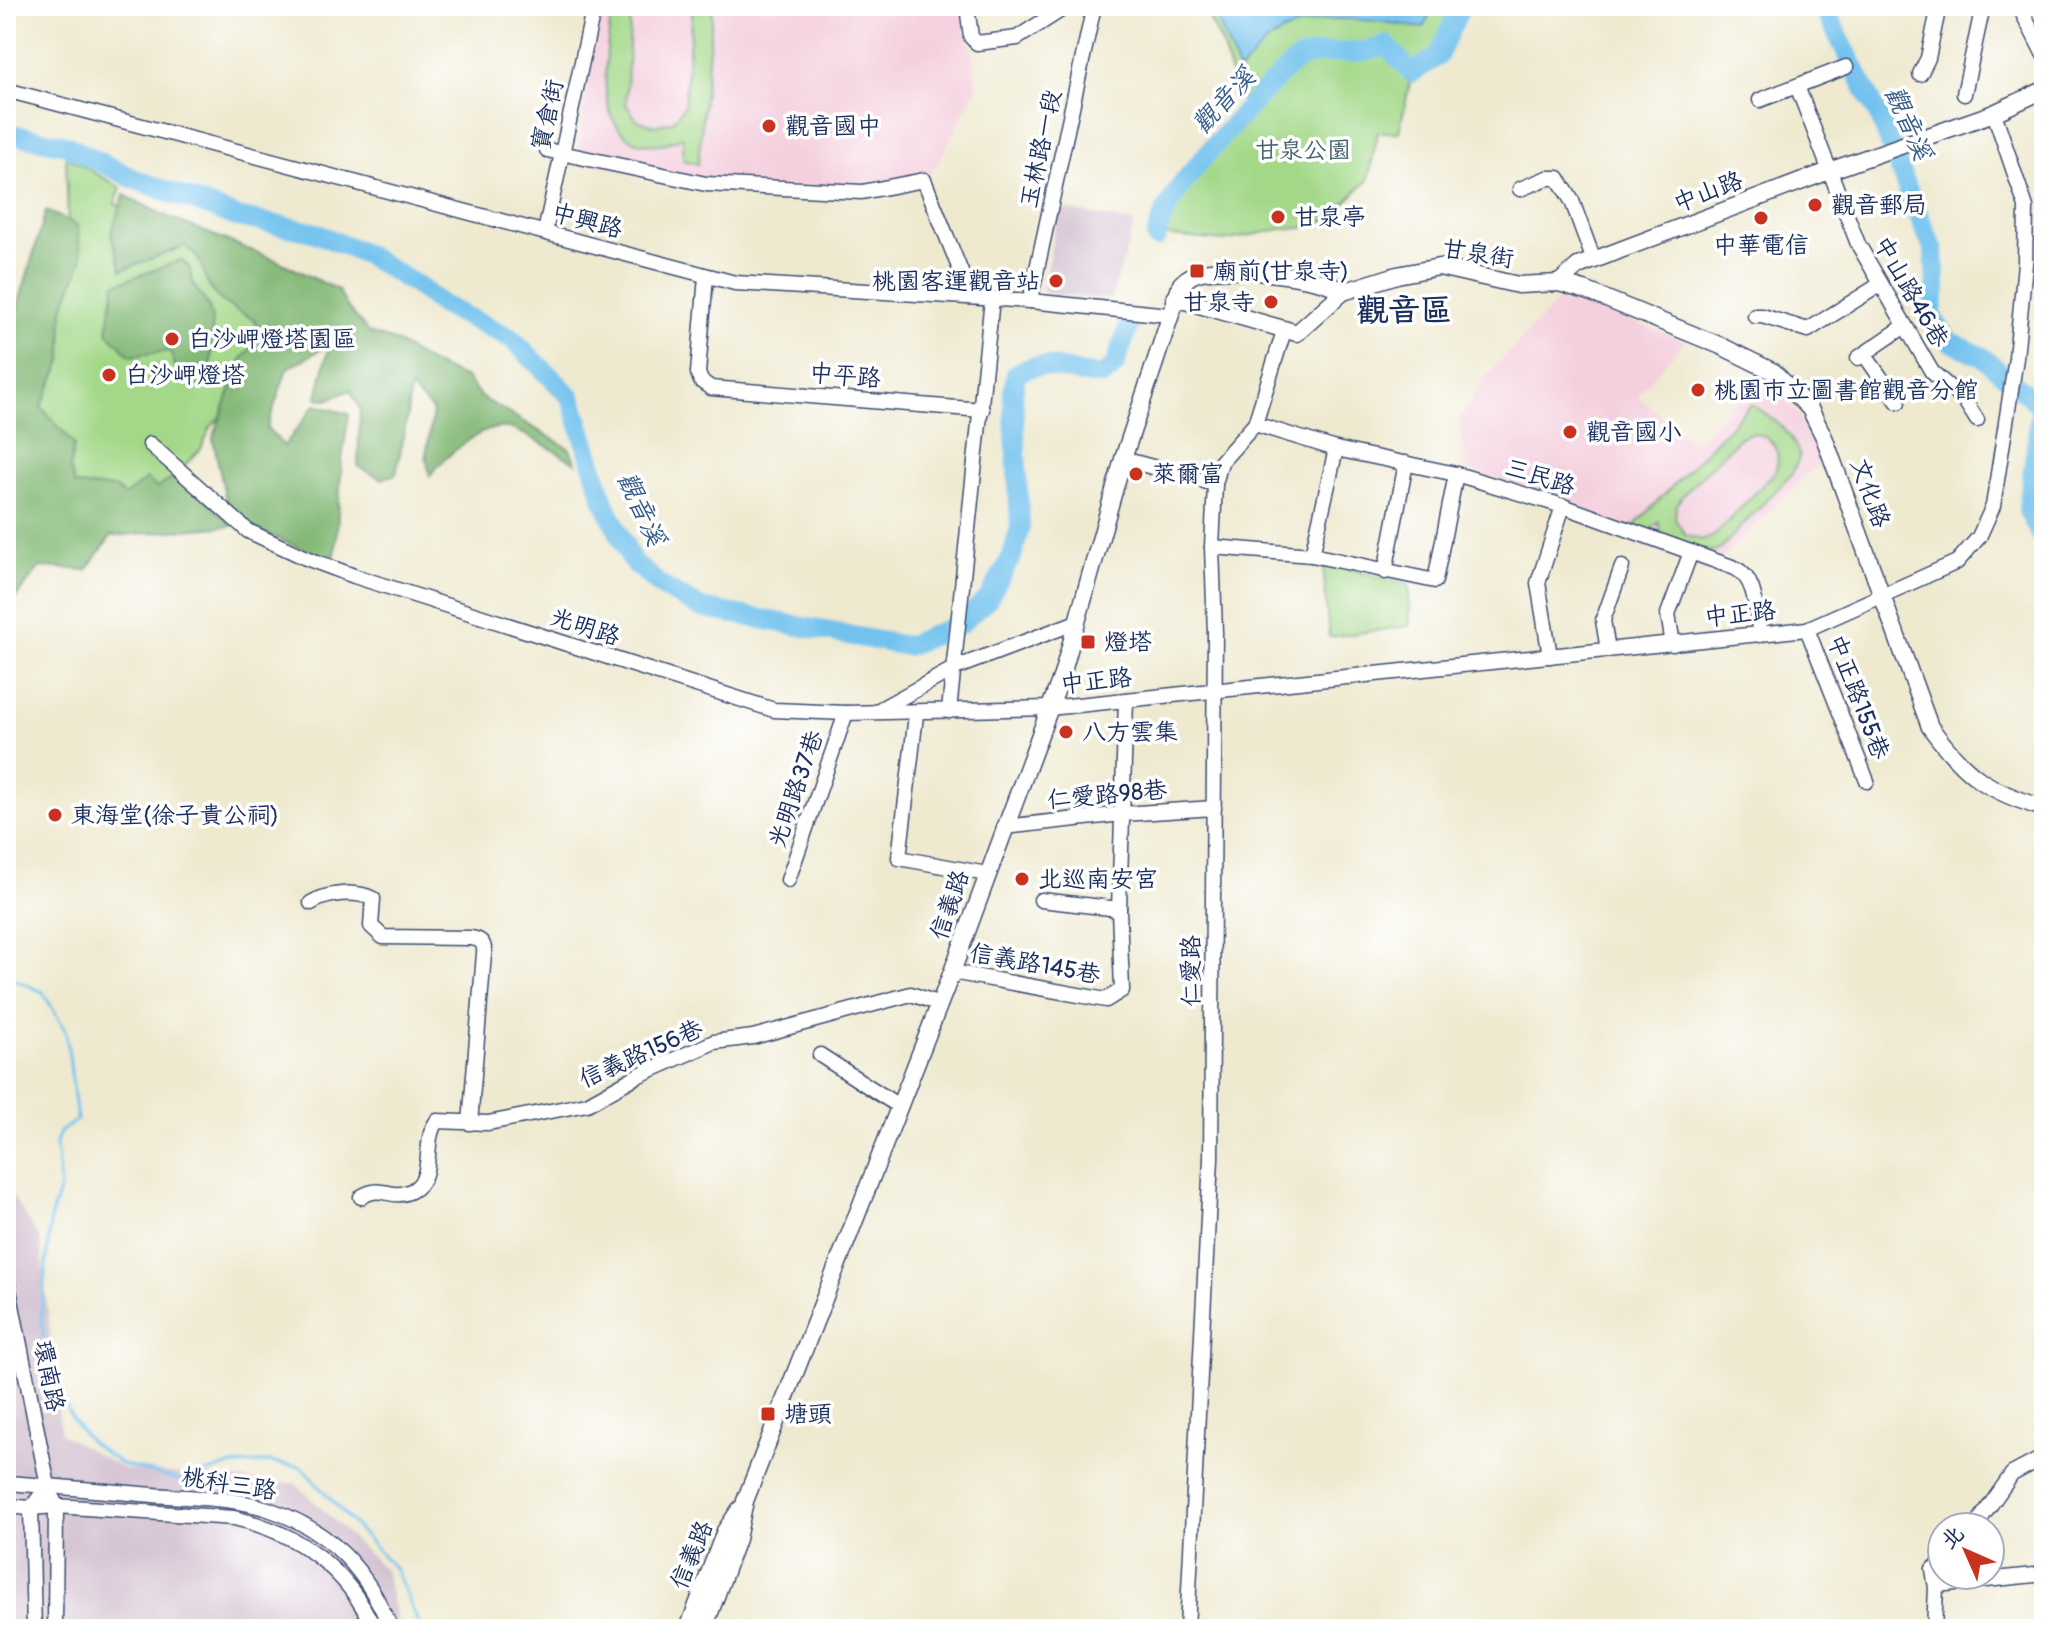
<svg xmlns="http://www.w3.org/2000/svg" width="2050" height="1635" font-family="Pangolin,'LXGW WenKai TC',sans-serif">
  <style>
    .built { fill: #f4cfde }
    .industrial { fill: #d0bdce }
    .green { fill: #a3d888; stroke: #5f8473; stroke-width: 2; fill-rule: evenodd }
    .forest { fill: #82b874; stroke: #4e7469; stroke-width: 2 }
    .water { fill: #73c2ee; stroke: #4778a6; stroke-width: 2 }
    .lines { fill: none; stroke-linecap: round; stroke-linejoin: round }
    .stream { stroke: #73c2ee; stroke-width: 3 }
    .river { stroke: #73c2ee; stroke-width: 20 }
    .minor-casing { stroke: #3b4b6f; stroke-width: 17 }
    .major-casing { stroke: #3b4b6f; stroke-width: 19 }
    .minor { stroke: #fff; stroke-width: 14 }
    .major { stroke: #fff; stroke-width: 16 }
    .poi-dot { fill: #c8321e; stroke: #fff; stroke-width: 3 }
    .labels { text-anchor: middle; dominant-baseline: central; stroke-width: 7; stroke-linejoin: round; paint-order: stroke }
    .street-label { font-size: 24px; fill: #1b2f5e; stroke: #fff }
    .poi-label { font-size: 24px; fill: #1b2f5e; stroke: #fff; text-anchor: start }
    .park-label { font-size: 24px; fill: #44626b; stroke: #fff }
    .water-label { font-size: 26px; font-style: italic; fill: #355b89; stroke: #fff }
    .district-label { font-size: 32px; font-weight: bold; fill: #1b2f5e; stroke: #fff }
  </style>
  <rect width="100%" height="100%" fill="#fff"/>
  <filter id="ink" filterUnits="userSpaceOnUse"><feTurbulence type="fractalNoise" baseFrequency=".0125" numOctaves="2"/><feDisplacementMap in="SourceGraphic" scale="16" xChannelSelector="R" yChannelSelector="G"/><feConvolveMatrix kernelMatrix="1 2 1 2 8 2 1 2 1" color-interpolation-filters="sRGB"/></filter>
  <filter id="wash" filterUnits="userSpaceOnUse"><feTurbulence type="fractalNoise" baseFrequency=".006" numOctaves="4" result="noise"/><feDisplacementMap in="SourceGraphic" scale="32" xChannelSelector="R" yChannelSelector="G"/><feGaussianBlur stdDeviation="1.8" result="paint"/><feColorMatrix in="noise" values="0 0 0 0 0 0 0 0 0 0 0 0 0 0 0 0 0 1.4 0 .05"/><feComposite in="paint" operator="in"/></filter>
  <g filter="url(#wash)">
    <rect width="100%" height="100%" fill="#eee9cf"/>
    <g class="built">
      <polygon points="602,6 966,6 977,88 933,172 906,180 807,186 709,188 577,162 586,90"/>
      <polygon points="1559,299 1608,312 1685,341 1637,395 1693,444 1760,377 1783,396 1799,416 1822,460 1708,572 1590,525 1551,494 1466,469 1459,419 1483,380"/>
    </g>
    <g class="industrial">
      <polygon points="1059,208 1135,223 1111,299 1048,294 1043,290"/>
      <polygon points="6,1186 40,1239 61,1434 124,1469 296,1484 385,1570 399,1629 6,1629"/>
    </g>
    <g class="green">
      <path d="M612,6H631L626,104L637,120L655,126L673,121L684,106L693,6H713L698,164L683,160V137C668,144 652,148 635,141C590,121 609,45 612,6Z"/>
      <polygon points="1203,6 1452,6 1440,45 1440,59 1413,78 1411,77 1399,132 1378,132 1368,180 1327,220 1302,228 1281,229 1224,241 1156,235 1182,185 1249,109 1237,95 1222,44"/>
      <polygon points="66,156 121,188 115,204 296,275 335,296 210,428 201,449 156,494 120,508 88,490 69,483 48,465 38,392 69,259"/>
      <path d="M1751,404C1776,420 1789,429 1800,456L1792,474L1719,550L1710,552L1661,535L1659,522L1646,535L1633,527ZM1751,433C1773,435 1783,452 1775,472L1714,536L1702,540L1685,535L1675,519L1676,507L1682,496L1740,437Z"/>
      <polygon points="1323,563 1409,584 1410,626 1329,637"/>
    </g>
    <g class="forest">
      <path d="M124,195L163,215L278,261L338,290L346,305L369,333L394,341L431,363L466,378L481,397L570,449L576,463C562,455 521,430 508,428C482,423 444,457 430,476L426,456L433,411L410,388L407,417L396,474L382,479L358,467L360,409L350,390L327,400L317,398L329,345L287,369L267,428L284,446L315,405L349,414L342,459L335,556L324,558L252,528L227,505L213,439L241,360L261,336L255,320C238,311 217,303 208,284C198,262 207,265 185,246L122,270L111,234Z"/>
      <polygon points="46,211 77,225 82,261 63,308 62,361 41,407 74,444 70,468 75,485 115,488 124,496 147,479 157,488 179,474 233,526 111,536 87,570 40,567 12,602 6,622 6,347"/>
      <path d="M182,260L190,268C192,295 207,294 211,315C214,331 211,351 211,367L215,373L212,383L192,387L177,371L170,351L130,356L107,332L115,284Z"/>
    </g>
    <path class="water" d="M1212,6H1430L1431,12L1423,28C1372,21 1316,7 1270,40C1258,48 1249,61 1239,72Z"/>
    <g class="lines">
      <polyline class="stream" points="6,976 43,992 66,1032 77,1120 60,1132 56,1143 60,1188 51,1216 41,1313 47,1374 77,1426 90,1442 121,1464 183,1481 227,1466 269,1462 301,1467 396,1570 421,1629"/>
      <g class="river">
        <polyline points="1823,6 1881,120 1912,201 1934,250 1936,289 1931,316 1949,341 1981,356 2041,406 2028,510 2044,542"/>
        <path d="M6,133L66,145L134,179L237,217L313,232L363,253L416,285L442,305L511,338L571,397L604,501L632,561L661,586L701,608L907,646L960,624L988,599L1012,556L1020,527L1013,394L1016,374C1044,354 1073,378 1104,375L1115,365L1130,322"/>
        <path d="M1156,238C1159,221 1172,198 1183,183C1199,162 1282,66 1302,58C1330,48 1360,57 1386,45L1412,73L1438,56L1461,6"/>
      </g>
    </g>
  </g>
  <g filter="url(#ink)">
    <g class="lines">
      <defs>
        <g id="minor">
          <polyline points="967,6 971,37 977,43 1017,38 1067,6"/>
          <polyline points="2019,6 2044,55"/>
          <polyline points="1920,74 1928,58 1939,6"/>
          <polyline points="1797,86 1858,244 1932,372 1965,401 1977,420"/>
          <polyline points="6,90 735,283 1030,301 1169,315"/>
          <polyline points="1964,94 1983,6"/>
          <polyline points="1760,100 1846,67"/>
          <polyline points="547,150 706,184 862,192 924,180 971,297"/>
          <polyline points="1520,189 1547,178 1558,178 1572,201 1594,261"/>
          <polyline points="545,232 594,6"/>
          <polyline points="706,276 698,373 701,381 711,388 982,410"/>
          <polyline points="1030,301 1094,6"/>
          <polyline points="1755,316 1762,316 1808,330 1881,284"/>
          <polyline points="1864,354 1898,402"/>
          <polyline points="1858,358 1905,326"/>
          <path d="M1255,424L1336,449L1456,474L1563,506L1735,568C1757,579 1756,612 1760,635"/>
          <polyline points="150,444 248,531 306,558 354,576 774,710 846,713 1049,708 1807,629 1957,562 1979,537 1993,506 2016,358 2025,263 2026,207 1994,113"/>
          <polyline points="1123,459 1215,484"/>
          <polyline points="1212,547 1312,555 1435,581 1456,474"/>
          <polyline points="1312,555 1336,449"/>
          <polyline points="1385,572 1406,463"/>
          <polyline points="1807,629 1867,781"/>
          <polyline points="1673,644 1668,614 1691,552"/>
          <polyline points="1608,650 1603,620 1622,567"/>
          <polyline points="1550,656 1538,583 1563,506"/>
          <polyline points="877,711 955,668 1077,622"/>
          <polyline points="949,711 992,299"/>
          <polyline points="916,715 899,858 987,874"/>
          <polyline points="1004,827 1122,814 1214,808"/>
          <polyline points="788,880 846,713"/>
          <polyline points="1041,900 1119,909"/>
          <path d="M311,903C327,893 356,890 373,899L371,926L383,937L470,938C481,939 485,943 484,954L470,1123"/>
          <polyline points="952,972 1106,1000 1122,990 1119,909 1126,700"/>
          <polyline points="820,1055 900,1107"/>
          <path d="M361,1197C383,1183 390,1201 411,1191C437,1178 421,1141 437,1121L488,1123L587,1104L637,1076L714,1042L753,1037L911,994L940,1004"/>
          <polyline points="6,1275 48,1486 56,1506 55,1629"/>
          <path d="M6,1483C55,1486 104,1491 153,1495C190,1498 232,1497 268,1509C331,1530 367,1570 391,1629"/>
          <path d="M6,1506L31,1508L56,1506L234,1518C297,1532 348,1569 374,1629"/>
          <polyline points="1975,1527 2012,1474 2044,1457"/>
          <polyline points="1936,1585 2044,1574"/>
          <polyline points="34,1629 31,1508 48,1486"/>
          <polyline points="1187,1629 1211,1159 1215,633 1212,547 1215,484 1221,462 1255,424 1284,331"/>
          <polyline points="1934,1629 1936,1588 1933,1569 1942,1564"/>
        </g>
        <g id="major">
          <polyline points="1559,283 1578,266 1829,171 1994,113 2044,90"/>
          <path d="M1175,298L1297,333L1343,292L1397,275L1439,267L1518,285L1559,283L1587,291L1721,346L1774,372L1810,409L1824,437L1930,727C1965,775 1987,791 2044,808"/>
          <polyline points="688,1629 725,1531 740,1509"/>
          <path d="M704,1629L737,1539L745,1501L952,972L1062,675L1123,459L1181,284C1187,278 1193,273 1202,272C1228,267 1325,275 1343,292"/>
        </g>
      </defs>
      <use href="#minor" class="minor-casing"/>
      <use href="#major" class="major-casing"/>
      <use href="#minor" class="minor"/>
      <use href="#major" class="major"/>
    </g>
  </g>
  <g class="poi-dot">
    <circle cx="769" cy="126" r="8"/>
    <circle cx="1815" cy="205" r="8"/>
    <circle cx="1278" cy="217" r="8"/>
    <circle cx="1761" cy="218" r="8"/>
    <rect x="1189" y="263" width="16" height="16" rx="4"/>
    <circle cx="1056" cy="281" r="8"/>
    <circle cx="1271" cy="302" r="8"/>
    <circle cx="172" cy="339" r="8"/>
    <circle cx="109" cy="375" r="8"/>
    <circle cx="1698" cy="390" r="8"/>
    <circle cx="1570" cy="432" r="8"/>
    <circle cx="1136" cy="474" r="8"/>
    <rect x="1080" y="634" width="16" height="16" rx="4"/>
    <circle cx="1066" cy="732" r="8"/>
    <circle cx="55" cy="815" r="8"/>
    <circle cx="1022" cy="879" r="8"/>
    <rect x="760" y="1406" width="16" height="16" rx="4"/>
  </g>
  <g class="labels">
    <g class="street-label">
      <text transform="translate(548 115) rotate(-78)">寶倉街</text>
      <text transform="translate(1041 149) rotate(-78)">玉林路一段</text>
      <text transform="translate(1708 192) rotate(-21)">中山路</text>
      <text transform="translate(587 221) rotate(15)">中興路</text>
      <text transform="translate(1478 254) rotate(9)">甘泉街</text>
      <text transform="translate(1911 292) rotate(60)">中山路46巷</text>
      <text transform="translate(845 376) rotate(5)">中平路</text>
      <text transform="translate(1540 477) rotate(17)">三民路</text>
      <text transform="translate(1870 493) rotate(70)">文化路</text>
      <text transform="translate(1740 614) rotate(-6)">中正路</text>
      <text transform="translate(585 627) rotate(18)">光明路</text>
      <text transform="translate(1096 681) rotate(-6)">中正路</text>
      <text transform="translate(1858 697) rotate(69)">中正路155巷</text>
      <text transform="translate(796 789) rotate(-71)">光明路37巷</text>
      <text transform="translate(1107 795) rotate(-5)">仁愛路98巷</text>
      <text transform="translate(950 905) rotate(-71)">信義路</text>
      <text transform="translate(1035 964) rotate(10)">信義路145巷</text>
      <text transform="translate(1191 971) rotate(-90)">仁愛路</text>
      <text transform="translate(641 1054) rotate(-24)">信義路156巷</text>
      <text transform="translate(49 1376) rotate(79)">環南路</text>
      <text transform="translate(229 1484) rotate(9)">桃科三路</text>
      <text transform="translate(692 1555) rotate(-67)">信義路</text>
    </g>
    <g class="poi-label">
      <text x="785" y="126">觀音國中</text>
      <text x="1831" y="205">觀音郵局</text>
      <text x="1294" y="217">甘泉亭</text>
      <text x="1761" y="245" text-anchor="middle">中華電信</text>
      <text x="1213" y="271">廟前(甘泉寺)</text>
      <text x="1040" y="281" text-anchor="end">桃園客運觀音站</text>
      <text x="1255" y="302" text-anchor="end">甘泉寺</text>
      <text x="188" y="339">白沙岬燈塔園區</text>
      <text x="125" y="375">白沙岬燈塔</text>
      <text x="1714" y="390">桃園市立圖書館觀音分館</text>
      <text x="1586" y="432">觀音國小</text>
      <text x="1152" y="474">萊爾富</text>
      <text x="1104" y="642">燈塔</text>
      <text x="1082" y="732">八方雲集</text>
      <text x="71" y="815">東海堂(徐子貴公祠)</text>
      <text x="1038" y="879">北巡南安宮</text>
      <text x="784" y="1414">塘頭</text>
    </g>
    <g class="park-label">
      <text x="1303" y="150">甘泉公園</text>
    </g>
    <g class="water-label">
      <text transform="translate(1224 101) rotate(-47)">觀音溪</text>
      <text transform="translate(1908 123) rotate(66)">觀音溪</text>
      <text transform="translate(641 509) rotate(65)">觀音溪</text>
    </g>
    <g class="district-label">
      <text x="1404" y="311">觀音區</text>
    </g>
  </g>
  <rect width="2050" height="1635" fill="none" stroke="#fff" stroke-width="32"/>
  <g transform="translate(1966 1551) rotate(315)"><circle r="38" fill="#ffffff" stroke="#a4acbf" stroke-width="2"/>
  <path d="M0-6L14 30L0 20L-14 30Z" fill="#c8321e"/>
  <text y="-12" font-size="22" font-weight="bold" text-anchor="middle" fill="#1b2f5e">北</text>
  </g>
</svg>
